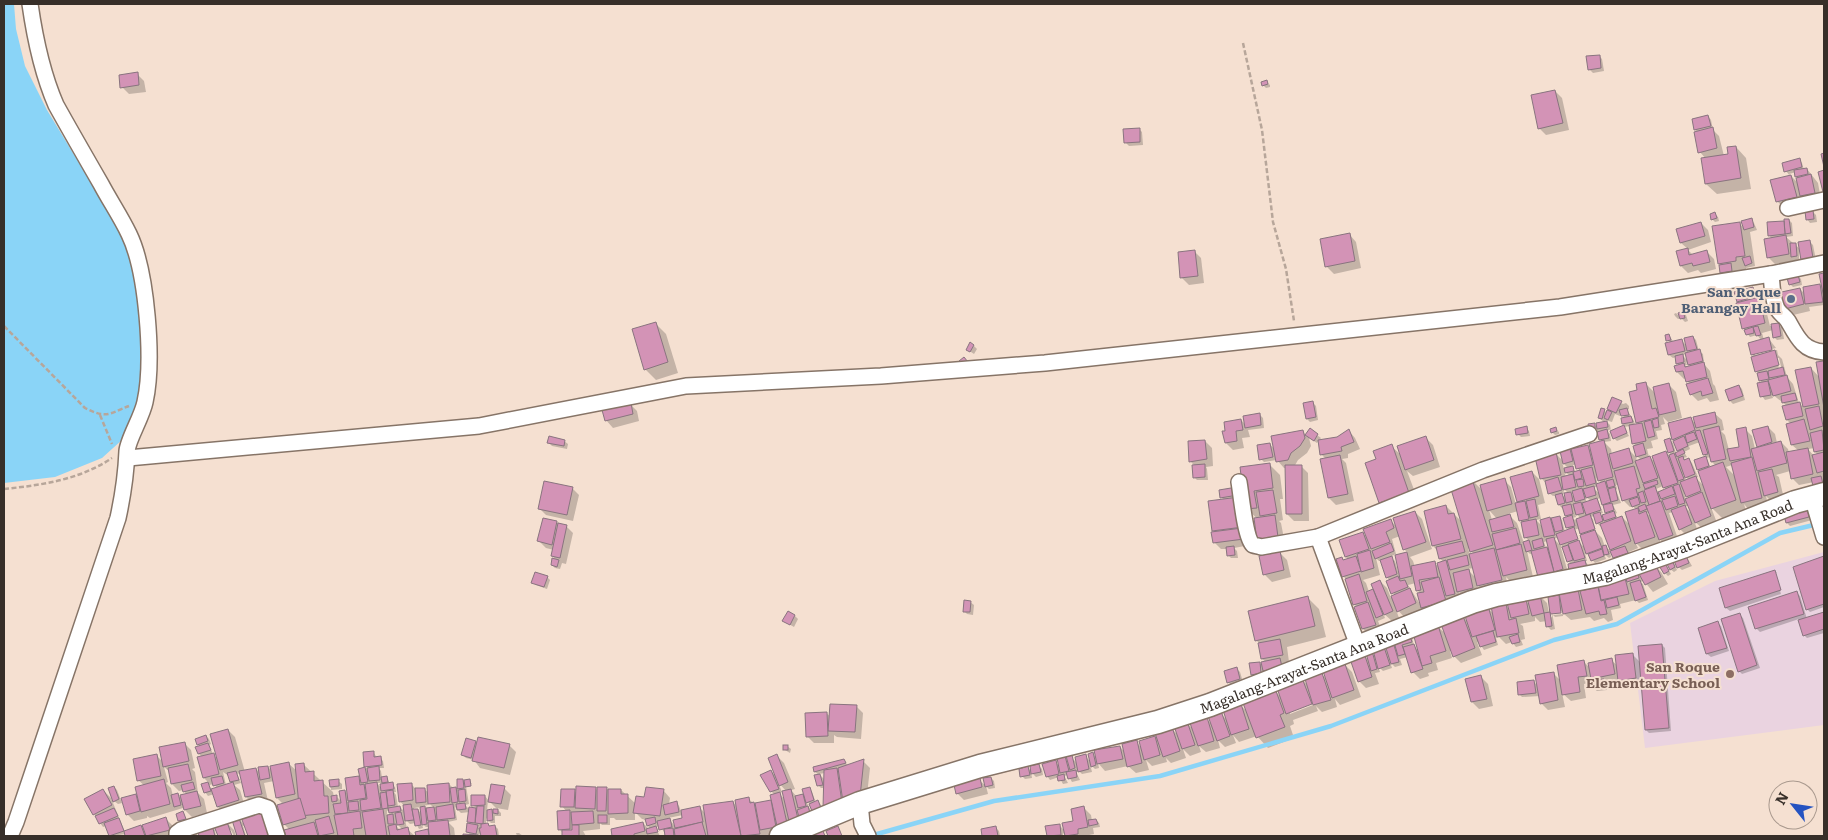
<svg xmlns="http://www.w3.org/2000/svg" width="1828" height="840" font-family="Literata,serif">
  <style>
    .education { fill: #ead3e0 }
    .water { fill: #8ad4f7 }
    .shadow { fill: #0003; fill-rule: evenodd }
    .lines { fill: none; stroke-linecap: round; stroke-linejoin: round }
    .stream { stroke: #8ad4f7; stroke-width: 4.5 }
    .building { fill: #d393b6; stroke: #89747f }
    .minor-casing { stroke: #867467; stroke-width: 18 }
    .secondary-casing { stroke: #867467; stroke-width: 25 }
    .path { stroke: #b7a69a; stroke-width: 2.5; stroke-dasharray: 5 2.5; stroke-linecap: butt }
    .minor { stroke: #fff; stroke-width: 15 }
    .secondary { stroke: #fff; stroke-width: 22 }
    .service-dot { fill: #5c6f8a; stroke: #f5e0d1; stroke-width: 2 }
    .education-dot { fill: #8d6e63; stroke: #f5e0d1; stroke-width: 2 }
    .labels { text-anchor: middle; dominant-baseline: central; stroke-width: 4; stroke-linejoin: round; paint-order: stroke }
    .service-label { font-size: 14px; font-weight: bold; fill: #4e5e75; stroke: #f5e0d1; text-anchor: end }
    .street-label { font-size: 14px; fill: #372f29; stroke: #f5e0d1 }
    .education-label { font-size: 14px; font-weight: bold; fill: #785e54; stroke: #f5e0d1; text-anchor: end }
  </style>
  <rect width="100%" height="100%" fill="#f5e0d1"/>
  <polygon class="education" points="1824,552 1824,725 1645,748 1630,623 1715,581"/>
  <polygon class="water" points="4,4 14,4 16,29 25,66 47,110 125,239 135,275 145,350 143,393 123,439 102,458 55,477 4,483"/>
  <g class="shadow">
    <polygon points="1599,56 1602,59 1604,71 1593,73 1589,69"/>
    <polygon points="137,74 144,81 146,92 129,94 122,87"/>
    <polygon points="1266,82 1270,85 1270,87 1266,88 1263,85"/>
    <polygon points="1555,91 1562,98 1569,130 1546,135 1539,128"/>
    <polygon points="1708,116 1711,120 1713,130 1719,136 1724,156 1730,155 1736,147 1746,158 1751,189 1717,194 1706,184 1706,159 1700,152 1698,132 1695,130"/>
    <polygon points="1139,129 1142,132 1143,145 1129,146 1126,143"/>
    <path d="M1799,159L1802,163L1804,170L1807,169L1818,183L1821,200L1808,202L1801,196L1803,203L1784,208L1777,201L1790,176L1786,171ZM1796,172L1799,178V184L1789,174Z"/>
    <polygon points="1813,212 1816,215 1817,222 1810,223 1807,219"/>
    <polygon points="1715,214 1718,217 1719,221 1715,222 1712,219"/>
    <polygon points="1751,220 1754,223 1757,230 1750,232 1755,266 1746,268 1746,271 1725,275 1722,272 1719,263 1739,223 1745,229"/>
    <polygon points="1789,220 1792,223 1793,236 1786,237 1800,249 1810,242 1813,245 1816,260 1805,262 1802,259 1801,251 1799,251 1799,259 1796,260 1775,264 1768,257 1772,239 1769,235 1768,224 1786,222"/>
    <polygon points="1701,223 1708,230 1711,242 1688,250 1693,255 1707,252 1714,259 1716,269 1701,273 1698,270 1688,273 1681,266 1678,252 1688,249 1681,243 1678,230"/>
    <polygon points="1349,234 1356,242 1361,268 1334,274 1327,267 1321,240"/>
    <polygon points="1194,251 1201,258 1204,283 1189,285 1182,278"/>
    <polygon points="1824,274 1824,305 1809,307 1810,311 1789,316 1782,309 1800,289 1805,294 1820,285 1824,289 1821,275"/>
    <polygon points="1798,276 1801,279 1802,285 1793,287 1790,284"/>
    <path d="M1753,288L1756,291L1758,298L1765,306L1770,326L1778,324L1782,327L1784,339L1777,340L1774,337L1773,330L1762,333L1764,340L1769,339L1776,348L1755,353V355L1777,350L1778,355L1782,359L1787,377L1793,384L1799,403L1804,408L1797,371L1811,368L1820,378L1818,363L1824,362V487L1814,482L1799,485L1792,478L1790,471L1776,475L1779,477L1784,499L1772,502L1766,496L1768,505L1749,510L1744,504L1746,511L1723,519L1711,507L1717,523L1703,529L1694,521L1698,531L1687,536L1680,529L1673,512L1669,513L1679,542L1667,546L1659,539L1661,544L1643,550L1635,542L1638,548L1629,552L1630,556L1617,561L1614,557L1602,525L1600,526L1597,523L1594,516L1591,517L1593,519L1596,532L1602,538L1605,547L1610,550L1611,557L1609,558L1604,554L1606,559L1595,563L1584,549L1587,561H1585L1588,565L1589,571L1571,564L1568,561L1564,547L1561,548L1569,576L1546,583L1533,553L1530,554L1527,551L1533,577L1511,582L1506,577L1508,587L1485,593L1477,585L1479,595L1466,599L1459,592L1461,601L1454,603L1450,598L1452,608L1429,614L1421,606L1423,610L1405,618L1395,607L1399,618L1392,621L1383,613L1385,618L1378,621L1382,631L1370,636L1363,629L1347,580L1343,576L1342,558L1344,561L1348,560L1346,557L1340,541L1363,533L1368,539L1390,520L1397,527L1415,512L1422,519L1432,549L1410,557L1413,561L1415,567L1434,563L1440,568L1444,562L1440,559L1438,551L1433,546L1446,506L1462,522L1472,480L1484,492L1504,480L1511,487L1517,508L1520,504L1518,501L1532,472L1539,479L1545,503L1538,505L1541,519L1536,520L1544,528L1542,521L1559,517L1562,520L1565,532L1570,530L1567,528L1568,518L1566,515L1564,507L1562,508L1559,505L1557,495L1553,496L1549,493L1547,484L1542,479L1555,453L1564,462L1570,451L1587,446L1591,450L1603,442L1600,439L1598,431L1593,432L1590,429L1594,424L1598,428L1604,422L1599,418L1604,410L1607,413L1613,399L1623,404L1626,403L1629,406V409L1627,410L1634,421L1635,425L1640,424L1637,422L1639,391L1645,383L1655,393L1669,385L1676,392L1682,418L1668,422L1663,417L1665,424L1661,425L1662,430L1656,431L1658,439L1651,441L1653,448L1647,449L1649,457L1655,462L1666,452L1671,457L1666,441L1670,440L1673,443L1676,453L1680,452L1673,440L1669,424L1690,418L1696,424L1714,413L1722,420L1724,430L1721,431L1725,435L1729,450L1740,448L1745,429L1752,436L1755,449L1758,448L1754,431L1768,427L1775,434L1777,443L1781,442L1788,449L1789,453L1799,451L1792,445L1787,425L1791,424L1787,420V406L1772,394L1773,398L1765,400L1762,396V383L1760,380L1755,357L1752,355L1762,341L1757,335L1750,337L1743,328L1740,303L1738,301ZM1776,358H1779L1782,371L1780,372ZM1621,412L1625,419L1623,424L1625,426L1612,432L1614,438L1617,441L1629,436L1624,427L1630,426L1634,444L1636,446L1637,456L1641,460L1637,461L1636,457L1629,450L1612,455L1611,449L1604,442L1611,441L1610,434L1607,431L1611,429V431L1610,425L1605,420L1612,422L1615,414L1620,416ZM1700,442L1704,455L1707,457L1695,461L1705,487L1696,478L1698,477L1692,463L1689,460L1686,461L1683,458L1687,457L1684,452L1690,449L1689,446ZM1815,448V452L1818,455L1814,456L1808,449ZM1711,457L1712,462L1716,466L1711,468L1706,458ZM1562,462L1568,468L1564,469ZM1576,464L1580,472L1576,473L1571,466ZM1732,465L1735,476L1726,467ZM1564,471L1570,476L1566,477ZM1683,474L1689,480L1686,481ZM1596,478L1602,483L1598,485ZM1619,484L1623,500L1630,507L1633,506L1636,510L1631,526L1622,517L1618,519L1615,514L1617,513L1613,505L1621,503L1616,490L1617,489L1616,485ZM1598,486L1600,494L1593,488ZM1663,486L1666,490L1659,493L1656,489ZM1563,488L1568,493L1566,499L1561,494L1564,493ZM1574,491L1575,498L1570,492ZM1684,493L1688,497L1689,499L1686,500ZM1585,496L1591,501L1587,503ZM1601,498L1608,514L1602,516L1600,514L1603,513L1599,503L1596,499ZM1689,505L1693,515L1685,507ZM1489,510L1497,519L1492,520ZM1518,511L1525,537L1529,541L1524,543L1517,523L1508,514ZM1575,512L1581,519L1575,520L1572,518L1576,517ZM1650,512L1652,519L1647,513ZM1580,528L1583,535L1586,549L1579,542L1574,530ZM1400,536L1404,549L1408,553L1397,555L1401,575H1399L1395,561L1390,557L1396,554L1392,539ZM1559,537L1562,547L1554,539ZM1547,541L1549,547L1546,548L1544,542ZM1468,548L1474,554L1470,555ZM1376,558L1379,561L1382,560L1387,577L1390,581L1388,582L1395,596L1391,598L1387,588L1380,581L1377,595L1373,591L1369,592L1366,583L1363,580L1380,575ZM1474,568L1476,578L1467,569ZM1416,583L1417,590L1421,594V603L1420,604L1408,585Z"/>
    <polygon points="1683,312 1686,315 1688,321 1685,322 1681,318 1678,319 1675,316 1674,314 1676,313 1681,318"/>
    <polygon points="655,323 666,334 678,373 656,380 645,369"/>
    <path d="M1669,335L1674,343L1682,341L1688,347L1693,337L1696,340L1699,351L1703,354L1704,364L1710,371L1713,384L1715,386L1719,400L1710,402L1707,398L1698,401L1691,394L1690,385L1686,378L1684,379L1677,372L1680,365L1676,357L1673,358L1669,355L1671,343L1668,340ZM1686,354L1688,361L1682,355ZM1686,362L1691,367L1687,368L1685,365H1687Z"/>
    <polygon points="974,346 977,349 974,354 968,350"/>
    <polygon points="1739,386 1742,389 1745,400 1733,404 1730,401 1726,390"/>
    <polygon points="1312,402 1316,406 1318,420 1310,422 1307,419"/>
    <polygon points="630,404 637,411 639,421 613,428 606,420"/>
    <polygon points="1260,415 1263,418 1264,428 1248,430 1250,437 1242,438 1244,448 1233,450 1226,443 1224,432 1241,420 1246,425"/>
    <polygon points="1526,428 1529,431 1530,436 1521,437 1518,434"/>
    <polygon points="1555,429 1559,432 1559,434 1555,435 1552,432"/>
    <polygon points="1310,430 1321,438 1317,443 1309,438 1311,446 1307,453 1298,460 1294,467 1301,466 1308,473 1309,521 1294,521 1287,514 1287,468 1284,468 1277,460 1264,462 1261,459 1269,444 1275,449 1302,431 1307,436"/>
    <polygon points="1349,431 1355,438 1360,449 1348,454 1348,458 1342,459 1346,463 1354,501 1336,505 1329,498 1326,459 1321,454 1338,438"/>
    <polygon points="1426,438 1433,445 1440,467 1413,476 1407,471 1419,503 1391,513 1380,502 1378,460 1391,446 1401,455"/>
    <polygon points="564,441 568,444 567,449 552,446 549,443"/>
    <polygon points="1205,441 1212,448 1213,466 1206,467 1207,469 1208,480 1197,480 1194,477 1194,465 1190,461"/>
    <polygon points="1269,464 1280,475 1283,499 1280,499 1283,520 1279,521 1281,523 1285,544 1250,512 1250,545 1234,548 1237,551 1238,558 1231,558 1228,555 1227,549 1221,549 1214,542 1216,533 1214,531 1224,500 1221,497 1237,488 1246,505 1241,468"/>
    <polygon points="572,488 579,495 573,521 546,515 539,508"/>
    <polygon points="1809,509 1812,520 1790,526 1787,523"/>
    <polygon points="557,522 566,526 573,533 566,564 562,563 560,569 555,568 552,565 558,561 552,556 554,550 546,548 539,541"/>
    <polygon points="1280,553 1287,560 1291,577 1272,582 1265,575"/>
    <polygon points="1685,554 1692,566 1682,570 1674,563 1677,570 1674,572 1670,569 1670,559 1678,567"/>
    <polygon points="1824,558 1824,607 1810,612 1807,609 1794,568"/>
    <polygon points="1664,562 1671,574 1668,576 1665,573"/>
    <polygon points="1654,565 1661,572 1668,584 1653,592 1644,581 1640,582 1643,584 1648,600 1639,603 1636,600 1620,604 1621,608 1611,610 1613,620 1608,622 1604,618 1594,621 1590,617 1571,620 1564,614 1567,613 1567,611 1552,612 1555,629 1551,630 1548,627 1547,621 1540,622 1535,617 1535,621 1520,624 1523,626 1525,639 1521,640 1523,645 1516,647 1512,642 1506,644 1499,637 1496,638 1498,645 1484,650 1480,644 1477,642 1482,655 1461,663 1454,656 1452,650 1450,651 1452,658 1436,663 1438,670 1428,673 1429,676 1420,679 1413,672 1408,657 1400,659 1402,665 1395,667 1390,662 1392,668 1383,671 1378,666 1380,672 1375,673 1379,684 1366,688 1359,681 1364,655 1369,660 1371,652 1376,657 1384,648 1389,653 1386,646 1412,637 1414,646 1419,651 1438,627 1447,635 1463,617 1469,623 1487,607 1494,614 1505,605 1510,609 1525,600 1530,605 1540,596 1547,603 1550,618 1552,617 1550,598 1558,596 1561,599 1578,590 1580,592 1625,579 1629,583 1626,574"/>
    <polygon points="1775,571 1777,573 1775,573 1781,594 1730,611 1726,608 1721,589"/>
    <polygon points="547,577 550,580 547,589 536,585 533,582"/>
    <polygon points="1797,593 1800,596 1807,619 1824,613 1824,633 1807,638 1804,635 1799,619 1760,632 1757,629 1750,608"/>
    <polygon points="1308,598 1319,609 1326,637 1287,647 1289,662 1283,663 1285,670 1268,674 1263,669 1264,676 1255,678 1252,674 1259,663 1264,667 1266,662 1262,659 1259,643 1257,641"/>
    <polygon points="970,602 974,605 973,615 967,614 964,611"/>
    <polygon points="1563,614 1563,616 1555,617 1553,615"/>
    <polygon points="1740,615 1743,618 1760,668 1742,674 1739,671"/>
    <polygon points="795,616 798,619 794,627 787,623"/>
    <polygon points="1718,623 1721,626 1729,651 1711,657 1707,654 1699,629"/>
    <polygon points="1662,645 1665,648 1671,731 1649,733 1646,730 1642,685 1626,687 1621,681 1606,684 1607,690 1597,691 1593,688 1593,682 1584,684 1586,698 1571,701 1562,693 1565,707 1548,710 1541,703 1540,696 1522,697 1519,694 1534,682 1538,686 1553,673 1561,681 1584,662 1590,668 1611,660 1618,666 1632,654 1641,663"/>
    <path d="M1345,665L1352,672L1361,697L1340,705L1335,699L1337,707L1322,712L1316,706L1318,711L1293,720L1294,724L1290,726L1294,738L1268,748L1257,736L1239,742L1233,735L1236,743L1225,747L1218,740L1220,748L1206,752L1199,746L1201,752L1190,756L1183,749L1186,758L1171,763L1166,758L1167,762L1152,766L1146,760L1149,770L1136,773L1128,766L1105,771L1098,763L1099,768L1095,769L1090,764L1092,772L1082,774L1079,771L1076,772L1080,780L1072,782L1068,775L1064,776L1068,783L1063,784L1059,777L1050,780L1047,776L1055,762L1060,766L1065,757L1069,761L1071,757L1077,763L1085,756L1090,761L1093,754L1097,758L1120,747L1125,752L1136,742L1142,748L1141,742L1157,737L1172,729L1178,735L1187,723L1194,730L1206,719L1213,725L1220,713L1227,720L1241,706L1248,712L1276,692L1282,698L1302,680L1309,686L1322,675L1327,679ZM1317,701L1318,703L1290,714V711Z"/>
    <polygon points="1237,669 1240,672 1243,682 1231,685 1228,682"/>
    <polygon points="1481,677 1488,684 1493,706 1479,709 1472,702 1467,680"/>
    <polygon points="856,706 863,713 861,739 837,737 834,735 834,743 814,743 807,736 826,713 831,717"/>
    <path d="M228,730L235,737L245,772L256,769L260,773L268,767L272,771L289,764L297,771L304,765L333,792L334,797L336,796L342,802L345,791L348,794L358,777L362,781L360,770L368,768L365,766L374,753L377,758H380L383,761L384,768H379L381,771L382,778H387L390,784L395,787L396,792H394L396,795L398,807H400L405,812L404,806L400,801L411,784L417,790L424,789L429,793L449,784L453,788H456L459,790L458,780H462L464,781H469L472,784L467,785V787L466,786L469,804L465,805L468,808L477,809L473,805L485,796L489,801L504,788L511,795L508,810L496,808L488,800L487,811L498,810L501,813V816H495V823H491L486,818V825L490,827L495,826L498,829L499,836H482L481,830L479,836H464V835H471L467,832L473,825L469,821L470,812L461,813L455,807L457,820L448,822L454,828L455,836H417V833L427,831L430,834V827H426L422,824L423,828L419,829L416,823L410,824L405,819L407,829L415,836H367V835L287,836L285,831L289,829L284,824L283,804L277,798L274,781L264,783L268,801L253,804L246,797L241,773L237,774L241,783L234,785L240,790L245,807L225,814L218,807L214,794L208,796L205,792L203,785L209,783L204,778L202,757L199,754L200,747L198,744L206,736L209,739L211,744L209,745L213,754L218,759ZM223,772L229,776L233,783L226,785ZM377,783H383L385,785L382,789ZM214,784L217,788L212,790L209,785ZM428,802L434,808L427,809L423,806L428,805ZM421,807L422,814L418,810H414V808ZM389,810L390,813L392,815H387V811ZM396,823L403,830H400L397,827Z"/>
    <polygon points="475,742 477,744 509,745 516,752 510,775 480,768 474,760 466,758 463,755"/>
    <path d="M184,743L191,750L195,768L192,769L195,772L198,793L204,799L207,813L192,817L183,808L150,818L147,816V818L134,821L127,814L123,798L138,795L145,786L138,780L156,755L163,762ZM164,767L170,772L172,784L179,791L183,790L187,795L182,799L178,795L173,796L171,788L166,783L168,782Z"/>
    <polygon points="787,746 791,749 790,753 785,750"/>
    <path d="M777,756L784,763L795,789L791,790L797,797L805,794L809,789L812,792L816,803L818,802L821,805L824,811L811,805L806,801L811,811L802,815L793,830L769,836H666V832H664L660,826L655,827L660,836H663H613L612,830L643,823L649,829L647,820L642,819L635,812V820H616L614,818H610V825H602L600,823V829L583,831L586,836H563V833L559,829L567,812L562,806L574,791L577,793L595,788L598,791L606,788L609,791L621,790L636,804L663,790L670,798L669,804L676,802L679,806L681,811L699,807L706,814L733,802L737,807L748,799L755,804L772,801L775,795L771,791V771L777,777ZM778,782L786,791L785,800L779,793L782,792ZM683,815V819L675,826L668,818Z"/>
    <path d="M844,760L848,766L863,761L870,768L866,804L851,809L825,788H821L818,785L819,775L815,772ZM825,773V780L819,774Z"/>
    <polygon points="1039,766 1042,769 1043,775 1036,777 1031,772 1032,778 1025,779 1022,776 1028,768 1032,772"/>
    <polygon points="991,778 994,781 995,788 989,789 986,786 988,794 964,800 957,793 979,780 986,786"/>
    <polygon points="331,781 338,781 342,784 342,789 331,790"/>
    <polygon points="114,787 117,790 122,803 118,804 114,801"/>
    <polygon points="103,790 111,798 125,832 141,826 145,830 166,819 173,826 176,836 127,836 126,834 111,836 106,826 103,827 94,814"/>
    <polygon points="1084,808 1091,815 1092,821 1096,820 1099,823 1100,827 1093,828 1094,834 1084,836 1066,836 1063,833 1063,836 1048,836 1047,827 1059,825 1065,831"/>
    <polygon points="183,813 188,822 183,824 180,820"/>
    <polygon points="239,819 245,825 243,826 246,836 234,836 231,830 228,830 231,836 219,836 216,827 227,823 234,830 236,836 238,835"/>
    <polygon points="211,826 216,831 215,831 216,836 201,836 199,829"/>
    <polygon points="995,827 999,831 1000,836 983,836 982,830"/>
    <polygon points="195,832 198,836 183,836"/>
    <polygon points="516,833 519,833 523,836 517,836"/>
  </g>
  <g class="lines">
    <polyline class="stream" points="870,836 994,801 1160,776 1331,726 1554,640 1617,624 1780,533 1818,524"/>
  </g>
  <g class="building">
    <polygon points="1600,55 1601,68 1588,70 1586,56"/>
    <polygon points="138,72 139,85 120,88 119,75"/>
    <polygon points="1267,80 1268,84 1262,86 1261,82"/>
    <polygon points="1555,90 1563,123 1538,129 1531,95"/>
    <polygon points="1708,115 1711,126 1694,130 1692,119"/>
    <polygon points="1713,127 1717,148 1698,153 1694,132"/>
    <polygon points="1140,128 1140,142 1124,143 1123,129"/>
    <polygon points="1736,146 1741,178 1705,184 1701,158 1728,154 1727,147"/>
    <polygon points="1824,153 1824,167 1821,154"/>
    <polygon points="1800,158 1802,167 1784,172 1782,163"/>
    <polygon points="1807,168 1808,174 1795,177 1794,170"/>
    <polygon points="1824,170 1824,196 1818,172"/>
    <polygon points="1811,174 1815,193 1800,196 1796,178"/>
    <polygon points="1791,175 1797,197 1776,202 1770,180"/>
    <polygon points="1813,210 1814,219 1806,220 1805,211"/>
    <polygon points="1715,212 1717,218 1711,220 1710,214"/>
    <polygon points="1752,218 1754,227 1744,230 1741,221"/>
    <polygon points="1784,219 1789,219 1791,233 1785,234"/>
    <polygon points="1784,221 1785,234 1768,236 1767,222"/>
    <polygon points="1701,222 1705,236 1680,243 1676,229"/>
    <polygon points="1740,222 1745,256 1736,257 1736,261 1718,264 1712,226"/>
    <polygon points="1350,233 1355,261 1325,267 1320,239"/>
    <polygon points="1786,235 1789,254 1767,258 1764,239"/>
    <polygon points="1810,240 1813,258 1801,260 1798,242"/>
    <polygon points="1790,243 1796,243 1797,256 1791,257"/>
    <polygon points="1688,248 1689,255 1707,250 1710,262 1693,266 1692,263 1680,266 1676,251"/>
    <polygon points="1195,250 1198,276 1180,278 1178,252"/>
    <polygon points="1750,256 1752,263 1745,266 1742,258"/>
    <polygon points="1731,263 1732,271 1720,273 1719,265"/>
    <polygon points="1824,273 1824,298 1819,274"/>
    <polygon points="1798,275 1800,282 1789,285 1787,278"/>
    <polygon points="1820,284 1823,302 1805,304 1803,287"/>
    <polygon points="1753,287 1756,296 1737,302 1734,292"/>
    <polygon points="1800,288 1804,304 1781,310 1777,293"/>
    <polygon points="1759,297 1765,323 1742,329 1736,303"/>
    <polygon points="1683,311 1685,318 1680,319 1678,313"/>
    <polygon points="656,322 668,362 644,370 632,329"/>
    <polygon points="1779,323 1781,336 1773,338 1771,324"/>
    <polygon points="1758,326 1761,335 1756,336 1753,327"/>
    <polygon points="1753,327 1754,333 1746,335 1744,330"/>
    <polygon points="1669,334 1671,340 1666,341 1665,335"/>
    <polygon points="1693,336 1697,349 1687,351 1684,338"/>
    <polygon points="1769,337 1772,350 1751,355 1748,343"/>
    <polygon points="1682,339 1685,351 1668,355 1665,343"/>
    <polygon points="970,342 974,345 970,352 966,350"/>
    <polygon points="1700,349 1703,361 1688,365 1685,353"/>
    <polygon points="1775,350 1779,365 1755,372 1751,357"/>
    <polygon points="1683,354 1684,362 1676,364 1675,356"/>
    <polygon points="964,357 968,362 963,365 959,361"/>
    <polygon points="1824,361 1824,408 1816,362"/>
    <polygon points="1704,362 1707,377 1686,382 1683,371 1676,372 1674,366 1684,363 1685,367"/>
    <polygon points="1783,367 1785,375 1769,378 1768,371"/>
    <polygon points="1811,367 1819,404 1803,407 1795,370"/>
    <polygon points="1767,371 1769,379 1759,381 1757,373"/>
    <polygon points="1787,375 1791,391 1773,396 1768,380"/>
    <polygon points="1708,378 1713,393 1702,396 1701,391 1690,395 1686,384"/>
    <polygon points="1768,381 1771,395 1760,397 1757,383"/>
    <polygon points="1646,382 1652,409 1656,408 1659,417 1636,423 1629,392 1637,390 1636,384"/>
    <polygon points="1669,383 1676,411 1659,415 1653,387"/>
    <polygon points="1739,385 1743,396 1729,401 1725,390"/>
    <polygon points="1795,393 1797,400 1782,403 1781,396"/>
    <polygon points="1612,397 1622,401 1616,413 1607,409"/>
    <polygon points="1313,401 1316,417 1306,419 1303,403"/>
    <polygon points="1800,402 1803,416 1786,420 1782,406"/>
    <polygon points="631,403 633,414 605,421 602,410"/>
    <polygon points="1819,406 1823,426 1810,430 1805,409"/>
    <polygon points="1601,408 1605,409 1602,419 1598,418"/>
    <polygon points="1627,408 1629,415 1621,416 1619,410"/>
    <polygon points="1607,410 1612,412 1608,420 1604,418"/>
    <polygon points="1715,412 1717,423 1696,428 1693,417"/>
    <polygon points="1260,413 1261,425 1245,428 1243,416"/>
    <polygon points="1631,416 1633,422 1622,424 1621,418"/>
    <polygon points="1691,417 1695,430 1672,440 1668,423"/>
    <polygon points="1658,418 1659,427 1654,428 1652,420"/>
    <polygon points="1241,419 1243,430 1236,431 1237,441 1225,443 1222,431 1225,431 1224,422"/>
    <polygon points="1804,419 1810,441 1791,445 1786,424"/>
    <polygon points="1651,420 1655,436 1648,438 1644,422"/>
    <polygon points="1607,421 1608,427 1597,429 1596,423"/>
    <polygon points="1595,423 1595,428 1589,429 1588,424"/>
    <polygon points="1642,423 1646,441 1632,444 1629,425"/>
    <polygon points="1624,425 1627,433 1613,439 1610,431"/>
    <polygon points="1527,426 1528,433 1516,435 1515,429"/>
    <polygon points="1719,426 1726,459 1711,462 1703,430"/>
    <polygon points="1768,426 1772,442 1757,447 1752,430"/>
    <polygon points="1556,427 1557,431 1551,433 1550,429"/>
    <polygon points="1746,427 1751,457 1730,461 1727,449 1739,447 1736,429"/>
    <polygon points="1310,428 1318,434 1314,441 1305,435"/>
    <polygon points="1349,429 1354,442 1341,447 1342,451 1320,455 1318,440 1337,437"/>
    <polygon points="1607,429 1609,438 1599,440 1597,432"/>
    <polygon points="1303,430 1305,438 1300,446 1291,453 1288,460 1276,462 1271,436"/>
    <polygon points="1700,430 1708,454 1703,455 1695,431"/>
    <polygon points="1822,430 1824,450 1814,452 1810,433"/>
    <polygon points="1694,432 1697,439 1687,443 1685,435"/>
    <polygon points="549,436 565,440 564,446 547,443"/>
    <polygon points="1426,436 1434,460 1405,470 1397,446"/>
    <polygon points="1684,436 1688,446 1677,451 1673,441"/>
    <polygon points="1670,438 1674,451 1668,453 1664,440"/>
    <polygon points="1205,440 1207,459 1189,462 1188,441"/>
    <polygon points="1604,440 1613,477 1598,481 1589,444"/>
    <polygon points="1781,441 1787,463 1757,471 1751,449"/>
    <polygon points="1270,443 1273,457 1259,460 1257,445"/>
    <polygon points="1643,443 1646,454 1636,457 1633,446"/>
    <polygon points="1392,444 1409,493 1379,503 1365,463 1376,459 1373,451"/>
    <polygon points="1588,445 1593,465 1576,469 1571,449"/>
    <polygon points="1629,448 1633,463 1613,469 1609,454"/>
    <polygon points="1808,448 1813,474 1791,479 1786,452"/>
    <polygon points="1570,449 1573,461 1563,464 1560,451"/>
    <polygon points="1683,449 1685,453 1677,457 1675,453"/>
    <polygon points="1666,451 1678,483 1663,488 1652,456"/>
    <polygon points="1556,452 1561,475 1540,479 1535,457"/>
    <polygon points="1824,452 1824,471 1817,473 1812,455"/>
    <polygon points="1674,453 1684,479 1678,481 1669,455"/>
    <polygon points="1340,455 1348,494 1328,498 1320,459"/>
    <polygon points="1650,456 1658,478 1643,483 1635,461"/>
    <polygon points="1683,456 1684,460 1689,458 1695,474 1685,478 1678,458"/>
    <polygon points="1706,456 1709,466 1697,470 1694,460"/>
    <polygon points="1752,457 1762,498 1741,503 1731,463"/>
    <polygon points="1723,462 1736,500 1711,509 1698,471"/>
    <polygon points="1270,463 1273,488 1254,491 1257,508 1245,509 1240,467"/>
    <polygon points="1205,464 1205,477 1193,478 1192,465"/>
    <polygon points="1285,465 1302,465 1302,514 1286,514"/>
    <polygon points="1573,466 1574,471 1565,473 1564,468"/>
    <polygon points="1634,466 1640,488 1636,489 1638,496 1622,501 1614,471"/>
    <polygon points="1592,467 1596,483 1586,486 1581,470"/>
    <polygon points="1772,469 1778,492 1764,496 1758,472"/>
    <polygon points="1580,470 1582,478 1575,480 1573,472"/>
    <polygon points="1532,471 1539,496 1517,502 1510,477"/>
    <polygon points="1573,474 1576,487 1563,490 1561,477"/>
    <polygon points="1696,476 1701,491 1686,497 1680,482"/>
    <polygon points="1821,476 1823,484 1813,486 1811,478"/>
    <polygon points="1558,477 1562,490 1548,494 1545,481"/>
    <polygon points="1505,478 1512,504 1487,511 1480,485"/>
    <polygon points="1472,479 1493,545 1470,552 1450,486"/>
    <polygon points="1583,479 1584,486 1578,487 1576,480"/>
    <polygon points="1613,479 1615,486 1608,488 1606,481"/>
    <polygon points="1657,480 1658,484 1645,489 1643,484"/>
    <polygon points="544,481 573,487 567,515 538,509"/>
    <polygon points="1605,481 1611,502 1602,505 1596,484"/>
    <polygon points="1679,484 1685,503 1679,505 1673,486"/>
    <polygon points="1594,486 1596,495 1586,498 1583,489"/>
    <polygon points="1655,486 1660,501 1649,505 1644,490"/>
    <polygon points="1672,486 1675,494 1661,499 1658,492"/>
    <polygon points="1237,487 1238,495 1220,498 1219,490"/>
    <polygon points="1615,487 1618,500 1611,502 1608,489"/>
    <polygon points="1582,488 1585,499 1575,502 1572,491"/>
    <polygon points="1273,490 1277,513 1260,516 1256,492"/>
    <polygon points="1643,491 1646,502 1641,503 1638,493"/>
    <polygon points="1571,492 1573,501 1566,503 1564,493"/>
    <polygon points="1702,492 1711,516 1695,523 1685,499"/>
    <polygon points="1562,493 1565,503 1558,505 1555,495"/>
    <polygon points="1675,496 1678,506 1666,510 1662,500"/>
    <polygon points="1239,497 1243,527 1212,531 1208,501"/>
    <polygon points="1638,497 1640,504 1632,507 1629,500"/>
    <polygon points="1597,498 1601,510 1586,515 1582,503"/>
    <polygon points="1535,499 1538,516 1530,518 1526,501"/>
    <polygon points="1525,501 1529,519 1519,521 1515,503"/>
    <polygon points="1661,501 1673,535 1659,540 1646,506"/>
    <polygon points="1581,502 1584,513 1576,515 1573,504"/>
    <polygon points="1612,503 1614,510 1605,513 1603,505"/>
    <polygon points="1571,504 1573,514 1565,516 1562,506"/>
    <polygon points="1645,504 1647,509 1640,512 1638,507"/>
    <polygon points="1446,505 1448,514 1454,513 1461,539 1432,546 1424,511"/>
    <polygon points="1685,505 1692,524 1679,530 1671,510"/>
    <polygon points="1806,505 1809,517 1786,523 1783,511"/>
    <polygon points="1638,508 1639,514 1646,511 1655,537 1635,544 1625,512"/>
    <polygon points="1415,511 1426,542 1403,550 1393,518"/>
    <polygon points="1614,511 1616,517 1604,521 1602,515"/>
    <polygon points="1600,512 1603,521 1596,524 1593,514"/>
    <polygon points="1510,514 1514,527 1492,532 1489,520"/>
    <polygon points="1590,514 1595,529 1580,534 1576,519"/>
    <polygon points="1275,515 1278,537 1257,541 1254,518"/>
    <polygon points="1572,515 1575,526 1566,528 1563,518"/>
    <polygon points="1560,516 1563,530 1555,532 1551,518"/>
    <polygon points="1622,516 1631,541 1610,550 1600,524"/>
    <polygon points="1550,517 1555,535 1544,537 1540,520"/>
    <polygon points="543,518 557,521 552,545 537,541"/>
    <polygon points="1391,519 1394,528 1386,532 1390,542 1371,549 1363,529"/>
    <polygon points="1536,519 1539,535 1524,538 1521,522"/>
    <polygon points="558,523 567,525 560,558 551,556"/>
    <polygon points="1574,527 1578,539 1560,545 1556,534"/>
    <polygon points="1242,528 1244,539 1213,543 1211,532"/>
    <polygon points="1516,528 1520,543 1496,550 1492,534"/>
    <polygon points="1595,530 1602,548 1586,554 1580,535"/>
    <polygon points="1363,532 1369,549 1345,557 1339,540"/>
    <polygon points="1554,537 1563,569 1554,572 1546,539"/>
    <polygon points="1542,538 1544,546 1534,549 1532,541"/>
    <polygon points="1529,540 1532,550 1526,552 1523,542"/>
    <polygon points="1579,540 1585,558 1574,561 1568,544"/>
    <polygon points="1462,541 1465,552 1439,559 1436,547"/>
    <polygon points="1391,543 1394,551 1375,559 1372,551"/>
    <polygon points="1521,544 1527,570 1503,576 1496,550"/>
    <polygon points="1568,545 1573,560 1567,562 1562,547"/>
    <polygon points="1606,545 1609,554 1604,555 1602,546"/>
    <polygon points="1234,546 1235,555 1227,556 1226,547"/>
    <polygon points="1625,546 1628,553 1613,558 1610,551"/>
    <polygon points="1547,547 1554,572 1538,577 1531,551"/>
    <polygon points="1494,548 1502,580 1477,586 1469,554"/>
    <polygon points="1602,549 1604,556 1591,561 1588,554"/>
    <polygon points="1370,550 1374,568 1361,572 1357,554"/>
    <polygon points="1280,551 1284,570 1263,575 1259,556"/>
    <polygon points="1407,552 1412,576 1400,579 1395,555"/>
    <polygon points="1685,553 1689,563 1677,568 1673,558"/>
    <polygon points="1467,555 1469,565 1450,570 1447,560"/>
    <polygon points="1356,556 1361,571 1342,577 1336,559 1342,557 1343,560"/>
    <polygon points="1392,556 1397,574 1386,578 1380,560"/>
    <polygon points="1824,556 1824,604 1806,610 1793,567"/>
    <polygon points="552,558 559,560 557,567 551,565"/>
    <polygon points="1671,558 1675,567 1670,570 1665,560"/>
    <polygon points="1446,560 1455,594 1446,596 1437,563"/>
    <polygon points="1585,560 1587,568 1569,571 1568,564"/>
    <polygon points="1435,561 1438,577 1419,580 1421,590 1416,591 1411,566"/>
    <polygon points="1664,561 1669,571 1664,574 1658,564"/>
    <polygon points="1655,563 1661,577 1645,585 1638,572"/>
    <polygon points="1469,569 1473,588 1457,592 1453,573"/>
    <polygon points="1637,570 1639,578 1627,582 1624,573"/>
    <polygon points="1775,570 1781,590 1725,608 1719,588"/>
    <polygon points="535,572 548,576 544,587 531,583"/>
    <polygon points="1359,574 1367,601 1353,605 1345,579"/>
    <polygon points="1398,576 1400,581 1405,580 1408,587 1391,594 1386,581"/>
    <polygon points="1439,577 1446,601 1421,608 1417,593 1424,592 1421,582"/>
    <polygon points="1625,578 1629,594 1601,600 1598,585"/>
    <polygon points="1380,580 1393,611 1384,615 1371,584"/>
    <polygon points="1640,580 1646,597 1635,601 1630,583"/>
    <polygon points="1598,587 1601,601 1604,600 1607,614 1600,615 1599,611 1586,614 1580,591"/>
    <polygon points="1410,588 1416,603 1397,612 1391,596"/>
    <polygon points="1373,589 1383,615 1376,618 1366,592"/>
    <polygon points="1578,589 1582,610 1563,614 1559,593"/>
    <polygon points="1797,591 1804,614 1755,629 1748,607"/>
    <polygon points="1540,595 1544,613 1532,616 1527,598"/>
    <polygon points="1559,595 1561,613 1550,614 1548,597"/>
    <polygon points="1308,596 1315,626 1255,641 1248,611"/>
    <polygon points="1617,597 1619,605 1607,608 1605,600"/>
    <polygon points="1526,599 1529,614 1511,618 1507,603"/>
    <polygon points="964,600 971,601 970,612 963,612"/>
    <polygon points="1368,602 1376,625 1362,629 1354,607"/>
    <polygon points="1506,603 1509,620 1516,618 1519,633 1497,637 1491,606"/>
    <polygon points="1488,606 1495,630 1472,637 1464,613"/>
    <polygon points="788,611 795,615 790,625 782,621"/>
    <polygon points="1550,612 1552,626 1546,627 1544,613"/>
    <polygon points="1824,612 1824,629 1803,636 1798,620"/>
    <polygon points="1740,613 1757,665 1738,672 1721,619"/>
    <polygon points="1463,616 1475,648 1453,657 1441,624"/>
    <polygon points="1718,621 1727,648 1706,654 1698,628"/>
    <polygon points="1438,625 1446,651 1430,656 1432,663 1422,666 1413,633"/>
    <polygon points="1493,631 1496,642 1480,647 1476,636"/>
    <polygon points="1409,633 1412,642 1402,645 1405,654 1398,656 1394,642"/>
    <polygon points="1518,634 1520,642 1512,644 1509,637"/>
    <polygon points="1280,639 1283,655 1261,659 1258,643"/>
    <polygon points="1393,642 1399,662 1391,664 1385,645"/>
    <polygon points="1414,644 1423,669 1411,673 1403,647"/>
    <polygon points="1662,644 1669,728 1645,730 1638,646"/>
    <polygon points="1384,647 1390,665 1378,669 1373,650"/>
    <polygon points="1372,651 1377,669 1371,671 1366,653"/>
    <polygon points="1364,653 1372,677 1358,682 1350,659"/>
    <polygon points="1633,653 1636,678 1618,681 1615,655"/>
    <polygon points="1280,658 1282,667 1263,671 1261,662"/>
    <polygon points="1612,658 1615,674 1591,679 1588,663"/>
    <polygon points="1584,660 1587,676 1578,677 1580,692 1562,695 1557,665"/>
    <polygon points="1260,662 1261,673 1251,675 1249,663"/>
    <polygon points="1345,664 1354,690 1332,698 1323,671"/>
    <polygon points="1237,667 1240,679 1227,683 1224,671"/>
    <polygon points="1554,672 1558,700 1540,704 1535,675"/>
    <polygon points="1322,673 1331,700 1313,705 1305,679"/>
    <polygon points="1481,675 1487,699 1471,702 1465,679"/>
    <polygon points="1302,678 1312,704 1286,714 1277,688"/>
    <polygon points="1604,679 1604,687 1592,688 1591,680"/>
    <polygon points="1534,680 1536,693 1518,695 1517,682"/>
    <polygon points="1276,691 1284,713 1280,715 1285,727 1256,738 1243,703"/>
    <polygon points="830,704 857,705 855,732 828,731"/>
    <polygon points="1241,704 1249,729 1231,735 1223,710"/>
    <polygon points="1221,711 1230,736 1217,741 1208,716"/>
    <polygon points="827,712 828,736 806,737 805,713"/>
    <polygon points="1207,717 1214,741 1198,746 1190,723"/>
    <polygon points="1187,721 1195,745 1182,749 1174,726"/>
    <polygon points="1172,727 1180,751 1163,757 1155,733"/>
    <polygon points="228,729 238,765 220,770 210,734"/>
    <polygon points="206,735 208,741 197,745 195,739"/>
    <polygon points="1155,736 1160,755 1144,760 1139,741"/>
    <polygon points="478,737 510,744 504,768 472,761"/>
    <polygon points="466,738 476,741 471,758 461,755"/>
    <polygon points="1137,740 1142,763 1127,767 1122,744"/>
    <polygon points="185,742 189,761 163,767 159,747"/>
    <polygon points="208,743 211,750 198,754 195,747"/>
    <rect x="783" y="745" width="5" height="5"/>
    <polygon points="1120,746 1123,759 1097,764 1094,750"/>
    <polygon points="374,751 374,757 381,756 382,765 364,767 363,752"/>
    <polygon points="1093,752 1096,765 1091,767 1088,754"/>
    <polygon points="214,753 219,774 203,778 197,757"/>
    <polygon points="157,754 161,776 137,781 133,759"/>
    <polygon points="777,754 788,782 779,786 768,758"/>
    <polygon points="1086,754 1089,769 1078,772 1075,757"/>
    <polygon points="1072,755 1075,768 1070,770 1066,756"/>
    <polygon points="1065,756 1069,771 1060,773 1057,758"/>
    <polygon points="844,759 846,763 814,772 813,767"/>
    <polygon points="864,759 860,797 843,802 838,768"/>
    <polygon points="1056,760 1059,774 1046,777 1042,764"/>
    <polygon points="289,762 295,794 276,798 270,766"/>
    <polygon points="304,763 305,772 314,771 314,781 323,780 324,796 328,796 329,813 300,816 295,764"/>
    <polygon points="188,764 192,780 171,784 168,768"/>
    <polygon points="1039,764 1041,772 1031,774 1030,766"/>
    <polygon points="268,766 270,778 260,780 258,767"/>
    <polygon points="379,766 380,780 369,781 367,768"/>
    <polygon points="1028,766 1030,775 1020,777 1019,769"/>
    <polygon points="365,767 368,782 361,783 358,769"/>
    <polygon points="256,768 262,794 245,797 239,771"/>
    <polygon points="837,768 842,803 823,808 824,770"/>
    <polygon points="771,770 779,789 770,792 760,775"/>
    <polygon points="1076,770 1077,777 1068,779 1066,772"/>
    <polygon points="236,771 239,780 230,782 227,773"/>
    <polygon points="820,774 823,785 817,786 814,775"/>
    <polygon points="1064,774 1065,780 1058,781 1057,776"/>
    <polygon points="222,776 224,783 213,786 211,778"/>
    <polygon points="359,776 360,785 364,784 366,798 348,801 345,778"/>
    <polygon points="387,776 388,782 382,783 381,777"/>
    <polygon points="991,777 993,785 985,787 983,778"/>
    <polygon points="980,778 982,787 956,794 954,785"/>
    <polygon points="164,779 170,804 141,812 135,787"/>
    <polygon points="339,779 339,786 330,787 329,780"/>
    <polygon points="457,779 463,779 464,788 457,789"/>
    <polygon points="470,779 471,786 465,787 464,780"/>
    <polygon points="193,782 195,789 183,792 181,785"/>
    <polygon points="208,782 211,791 204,793 201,784"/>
    <polygon points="233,782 239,800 217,807 211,789"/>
    <polygon points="377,782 381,808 361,811 360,800 367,799 365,784"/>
    <polygon points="393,782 394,789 381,791 380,784"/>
    <polygon points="412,783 413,800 399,802 397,784"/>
    <polygon points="449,783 450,802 428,804 427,785"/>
    <polygon points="491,784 505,786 501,804 488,802"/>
    <polygon points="114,786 119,799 113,802 108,788"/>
    <polygon points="576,786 596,787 595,809 575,808"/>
    <polygon points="456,787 458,802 452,803 450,788"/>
    <polygon points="597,787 607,787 606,811 597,811"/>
    <polygon points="646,787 664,789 660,816 633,813 636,796 644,797"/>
    <polygon points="810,787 814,800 806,803 802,789"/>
    <polygon points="415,788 425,788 426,802 416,803"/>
    <polygon points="103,789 112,805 93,815 84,799"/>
    <polygon points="465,789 466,801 459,802 458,790"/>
    <polygon points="561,789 575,789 574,807 560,807"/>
    <polygon points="608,789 621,789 621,794 628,794 628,813 608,814"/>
    <polygon points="791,789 798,819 789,821 782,791"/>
    <polygon points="345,790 348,813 335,814 333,804 341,803 339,791"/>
    <polygon points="393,790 395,805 388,806 386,791"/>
    <polygon points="197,791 201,806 184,810 180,795"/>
    <polygon points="386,792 388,808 382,809 380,793"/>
    <polygon points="780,792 787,823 777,826 770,795"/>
    <polygon points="178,793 181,805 174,807 171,795"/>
    <polygon points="136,794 140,811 126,815 121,798"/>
    <polygon points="803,794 806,806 798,808 795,796"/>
    <polygon points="337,795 337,801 332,802 331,796"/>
    <polygon points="471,795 485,795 485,805 471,806"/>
    <polygon points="749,797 750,803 754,802 760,834 741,836 735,800"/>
    <polygon points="300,798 306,818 283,825 277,805"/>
    <polygon points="771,800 776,827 760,830 755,803"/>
    <polygon points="818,800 821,808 812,811 809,804"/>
    <polygon points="358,801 359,810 349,811 348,802"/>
    <polygon points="677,801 679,812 665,815 663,805"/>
    <polygon points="733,801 741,836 708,836 703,805"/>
    <polygon points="465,803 466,809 457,810 456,804"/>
    <polygon points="411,804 414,820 405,821 403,805"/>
    <polygon points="453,804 455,818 437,820 436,807"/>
    <polygon points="400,806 401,811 389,813 388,808"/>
    <polygon points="425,806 427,824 422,825 420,807"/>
    <polygon points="477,806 484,806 483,824 475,823"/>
    <polygon points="700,806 703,822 675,828 673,820 682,818 681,810"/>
    <polygon points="808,806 810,813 799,817 797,810"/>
    <polygon points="1084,806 1088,827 1078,829 1078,834 1065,836 1062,823 1073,821 1071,809"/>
    <polygon points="434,807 436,820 428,821 426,808"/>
    <polygon points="469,807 476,808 475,823 467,822"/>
    <polygon points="114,808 118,816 99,824 95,816"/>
    <polygon points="383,809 387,836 366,836 362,812"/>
    <polygon points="412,809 418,809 421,825 415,826"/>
    <polygon points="492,809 493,820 487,821 487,810"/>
    <polygon points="493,809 498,809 498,814 493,813"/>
    <polygon points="261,810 270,834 265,836 248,836 241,817"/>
    <polygon points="570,810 570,829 558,830 557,811"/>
    <polygon points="183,811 186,819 178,821 176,814"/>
    <polygon points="360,811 362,828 353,829 354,836 338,836 334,815"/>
    <polygon points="593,811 594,823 572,825 571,812"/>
    <polygon points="401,812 404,824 397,825 395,813"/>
    <polygon points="393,814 394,824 388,824 387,815"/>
    <rect x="598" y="815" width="9" height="8"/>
    <polygon points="329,816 334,833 319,836 315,820"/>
    <polygon points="166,817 170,830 146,836 142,825"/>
    <polygon points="655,817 656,823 647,826 645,819"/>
    <polygon points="118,818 119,818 124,831 109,836 104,823"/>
    <polygon points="239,818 245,836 237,836 232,820"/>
    <polygon points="670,818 672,827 659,830 657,821"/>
    <polygon points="1096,819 1098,824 1089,826 1088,820"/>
    <polygon points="448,820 450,836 429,836 428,822"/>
    <polygon points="227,822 232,836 218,836 214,826"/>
    <polygon points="314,822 318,836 286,836 284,830"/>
    <polygon points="643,822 645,831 634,834 634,836 612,836 611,829"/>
    <polygon points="702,822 706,836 675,836 674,829"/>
    <polygon points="467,823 478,825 476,834 466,832"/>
    <polygon points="488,823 489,826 495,825 497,836 481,836 479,828 481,828 481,824"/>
    <polygon points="396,824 397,830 408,827 410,836 390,836 388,826"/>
    <polygon points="1060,824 1061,835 1047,836 1045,826"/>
    <polygon points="141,825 145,836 125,836 124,831"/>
    <polygon points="212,825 215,836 199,836 197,828"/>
    <polygon points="572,825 579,825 579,836 562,836 562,830 572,830"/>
    <polygon points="656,826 658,832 647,834 646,829"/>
    <polygon points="838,826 842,836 828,836 826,831"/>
    <polygon points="996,826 998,836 982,836 981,829"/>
    <polygon points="673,828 674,836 665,836 664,829"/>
    <polygon points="428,829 429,836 416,836 415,832"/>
    <polygon points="823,831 825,836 809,836"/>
    <polygon points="463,834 478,835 477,836 463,836"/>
  </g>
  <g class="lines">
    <defs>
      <g id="minor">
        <polyline points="1788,208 1824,200"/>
        <path d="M1771,274C1772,284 1772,296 1776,306C1778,313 1784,315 1788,321C1797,337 1803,351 1824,352"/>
        <polyline points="128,458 479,426 686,386 881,376 1045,363 1560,307 1771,274 1824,263"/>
        <path d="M1239,482C1241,493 1245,538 1253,545C1256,546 1259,546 1261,547L1318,537L1483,470L1589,434"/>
        <polyline points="1812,497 1824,537"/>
        <polyline points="1318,537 1358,646"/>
        <polyline points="860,803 862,824 868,836"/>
        <path d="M10,836L16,822L118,518C123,495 126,475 127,451C128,439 142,417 145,402C154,361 147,271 129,234C121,217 110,201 101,184C86,158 71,132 56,105C42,73 35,39 30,4"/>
        <polyline points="177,836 177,833 181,830 259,805 268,808 277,836"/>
      </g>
      <g id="secondary">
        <path id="s1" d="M781,836L860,803L980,766L1158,722L1210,705L1472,602L1496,595L1605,574L1685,546L1795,502L1824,494"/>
      </g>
    </defs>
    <use href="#minor" class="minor-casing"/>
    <use href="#secondary" class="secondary-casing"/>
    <g class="path">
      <polyline points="1243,43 1262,130 1273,222 1286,269 1294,321"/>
      <path d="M4,326L85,408C107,419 108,414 129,406"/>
      <polyline points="100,415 112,444"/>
      <path d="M4,489C42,485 79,480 112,458"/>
    </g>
    <use href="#minor" class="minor"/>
    <use href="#secondary" class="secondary"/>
  </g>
  <circle class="service-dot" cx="1791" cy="299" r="5"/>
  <circle class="education-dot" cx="1730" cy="674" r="5"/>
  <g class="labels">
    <g class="service-label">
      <text x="1781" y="291">San Roque<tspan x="1781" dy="16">Barangay Hall</tspan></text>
    </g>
    <g class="street-label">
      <text stroke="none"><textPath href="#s1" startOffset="955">Magalang-Arayat-Santa Ana Road</textPath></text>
      <text stroke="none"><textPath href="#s1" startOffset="550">Magalang-Arayat-Santa Ana Road</textPath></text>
    </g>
    <g class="education-label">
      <text x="1720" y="666">San Roque<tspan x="1720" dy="16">Elementary School</tspan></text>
    </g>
  </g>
  <rect width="1828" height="840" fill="none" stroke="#372f29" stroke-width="10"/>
  <g transform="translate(1793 805) rotate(300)"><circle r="24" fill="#f5e0d1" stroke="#a9998e"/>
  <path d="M0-4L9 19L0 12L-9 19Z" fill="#2553c1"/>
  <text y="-8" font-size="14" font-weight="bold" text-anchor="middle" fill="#372f29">N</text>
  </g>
</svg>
